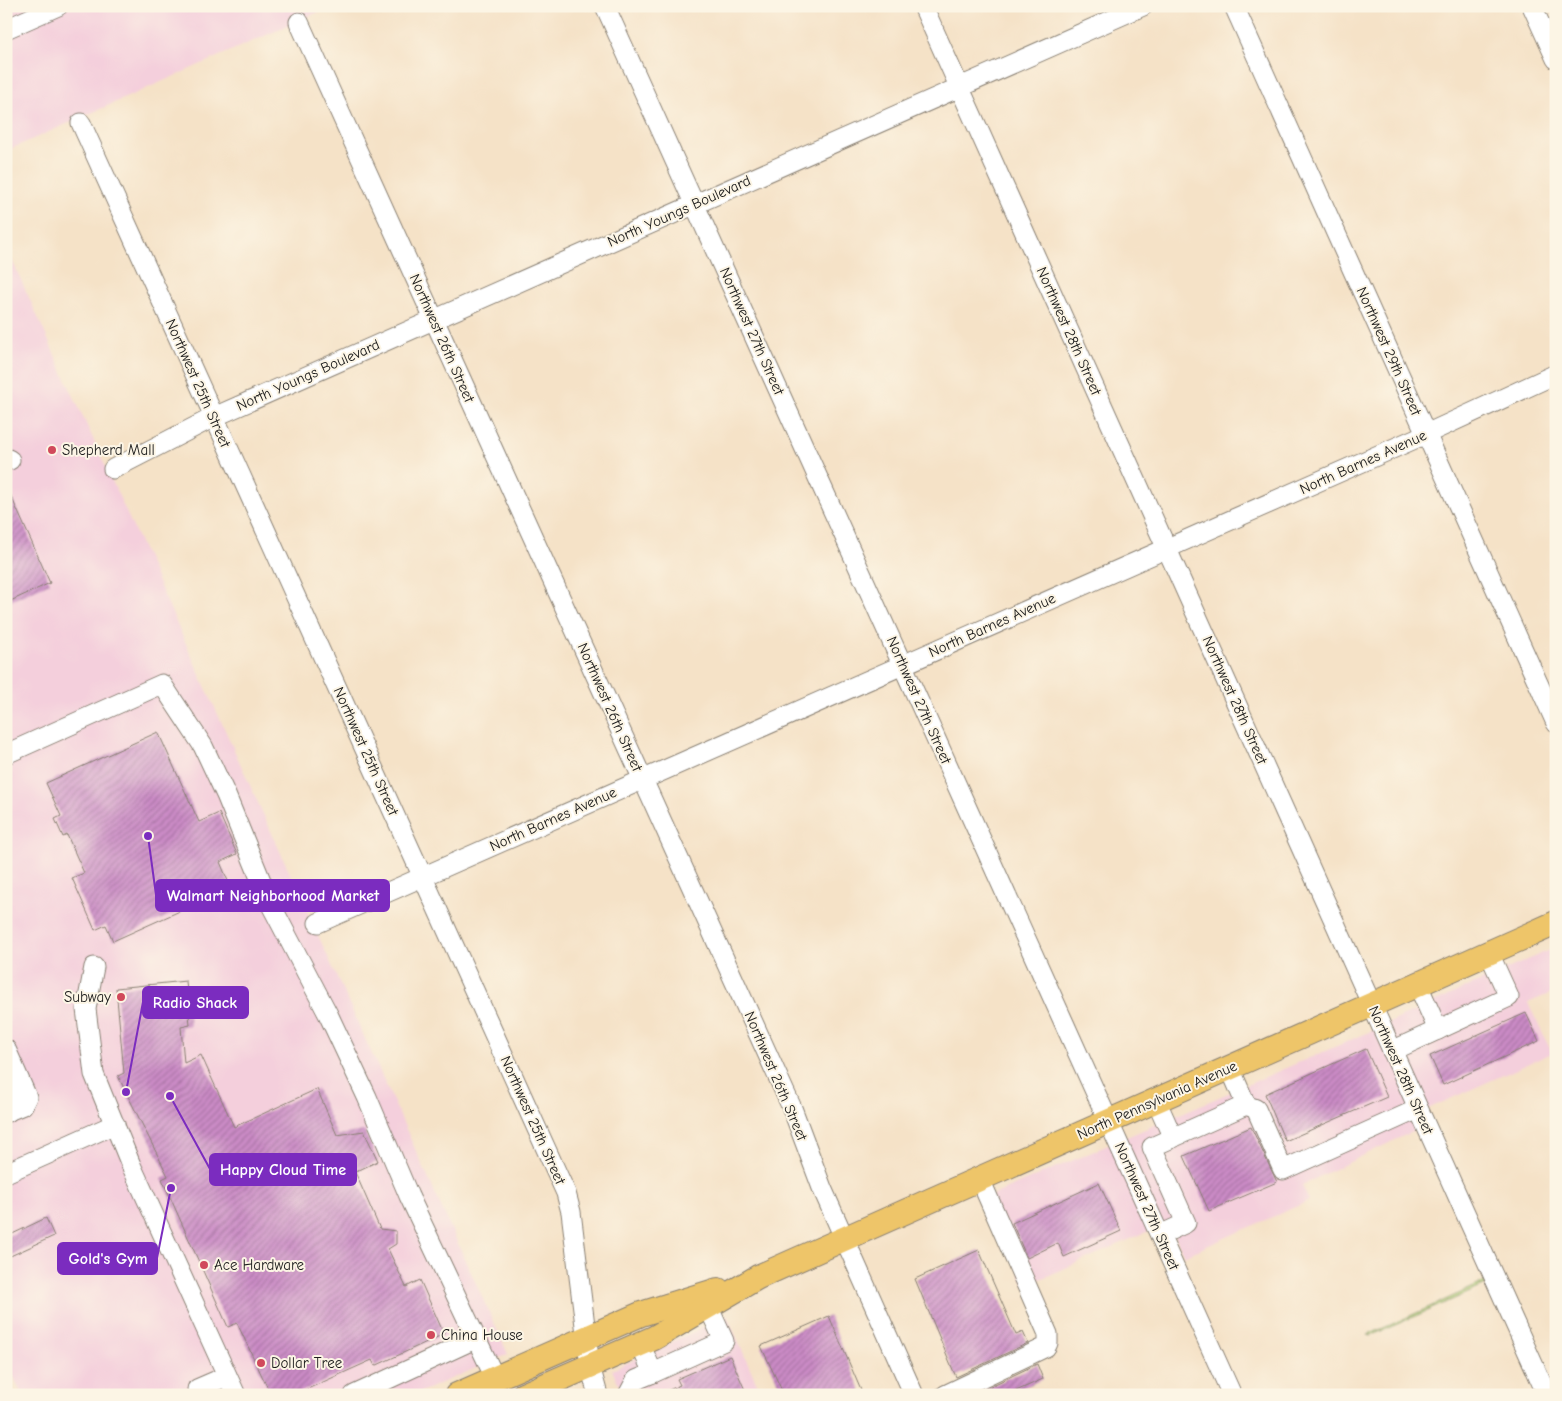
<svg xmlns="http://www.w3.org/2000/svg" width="1562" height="1401" font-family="'Comic Neue',sans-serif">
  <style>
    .built { fill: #f4cfdc }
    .park { fill: url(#park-crowns); stroke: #6a784c }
    .building { fill: url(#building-hatch) }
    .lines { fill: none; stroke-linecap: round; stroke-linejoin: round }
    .minor-casing { stroke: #887f72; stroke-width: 21 }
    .major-casing { stroke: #887f72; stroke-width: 26 }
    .minor { stroke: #fff; stroke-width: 19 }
    .major { stroke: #eec569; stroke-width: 24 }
    .poi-dot { fill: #d1495b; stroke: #fcf5e5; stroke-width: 2 }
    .labels { text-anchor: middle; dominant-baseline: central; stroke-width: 4; stroke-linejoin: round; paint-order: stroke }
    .street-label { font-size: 15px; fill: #1c1c1c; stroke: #fcf5e5 }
    .poi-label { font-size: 15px; fill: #1c1c1c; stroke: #fcf5e5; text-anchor: start }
    .leader { fill: none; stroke: #7b2cbf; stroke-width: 2 }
    .callout-dot { fill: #7b2cbf; stroke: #fcf5e5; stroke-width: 2 }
    .callout { fill: #7b2cbf; stroke: #7b2cbf; stroke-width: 2 }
    .callout-label { font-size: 16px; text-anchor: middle; font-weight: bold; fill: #fff }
  </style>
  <defs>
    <pattern id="park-crowns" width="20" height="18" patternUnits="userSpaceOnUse" patternTransform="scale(1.25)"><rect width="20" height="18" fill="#b7d47b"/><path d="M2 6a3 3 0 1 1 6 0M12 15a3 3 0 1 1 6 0" fill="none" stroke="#9db56a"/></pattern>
    <pattern id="building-hatch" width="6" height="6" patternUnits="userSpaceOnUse" patternTransform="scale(1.25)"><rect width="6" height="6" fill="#cb8bc6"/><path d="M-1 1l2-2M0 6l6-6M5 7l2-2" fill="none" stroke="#a471a0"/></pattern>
  </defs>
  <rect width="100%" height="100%" fill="#fcf5e5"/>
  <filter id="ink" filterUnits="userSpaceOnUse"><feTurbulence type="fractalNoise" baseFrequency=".02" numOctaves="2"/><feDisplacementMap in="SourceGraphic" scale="10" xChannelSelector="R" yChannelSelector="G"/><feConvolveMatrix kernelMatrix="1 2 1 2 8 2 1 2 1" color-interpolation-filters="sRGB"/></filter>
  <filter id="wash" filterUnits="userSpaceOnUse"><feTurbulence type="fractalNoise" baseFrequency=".0096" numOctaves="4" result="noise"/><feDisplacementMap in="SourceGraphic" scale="20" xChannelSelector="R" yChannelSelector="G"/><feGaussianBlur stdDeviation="1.12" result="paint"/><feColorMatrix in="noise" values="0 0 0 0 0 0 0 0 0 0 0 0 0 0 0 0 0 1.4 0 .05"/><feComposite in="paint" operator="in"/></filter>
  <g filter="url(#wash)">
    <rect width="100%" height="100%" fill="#f5e2c7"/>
    <g class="built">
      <polygon points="6,6 332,6 6,151"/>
      <polygon points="6,247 508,1354 414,1395 22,1395 6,1360"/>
      <polygon points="1556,947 1556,991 1528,1003 1552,1053 1412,1116 1418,1129 1302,1185 1309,1201 1184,1256 1169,1222 1025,1286 986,1198 1369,1032"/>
      <polygon points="727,1316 758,1386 738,1395 624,1395 612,1370"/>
    </g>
    <polygon class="park" points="1487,1281 1488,1284 1370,1336 1368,1335"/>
    <g id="blocks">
      <g class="building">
        <polygon points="6,485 50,583 6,603"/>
        <polygon points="158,732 199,822 219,813 237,854 220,862 231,888 113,941 106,925 95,930 72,878 84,873 67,835 63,837 55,819 61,816 46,783"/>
        <polygon points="186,981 190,1025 181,1027 184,1063 201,1055 234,1127 317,1089 337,1135 364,1131 378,1161 355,1172 380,1229 396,1231 396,1244 388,1249 406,1287 420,1280 444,1334 375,1366 372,1360 294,1395 271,1395 237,1323 228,1327 162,1179 168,1176 118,1076 124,1073 116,988"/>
        <polygon points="1526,1013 1539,1041 1443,1085 1430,1056"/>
        <polygon points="1366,1049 1387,1097 1285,1141 1265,1094"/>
        <polygon points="1251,1127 1277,1182 1209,1211 1184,1156"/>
        <polygon points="1099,1183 1121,1231 1064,1257 1058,1243 1027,1258 1012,1223"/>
        <polygon points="46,1218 54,1236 6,1258 6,1237"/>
        <polygon points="979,1250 1016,1335 1023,1332 1028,1343 956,1377 915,1279"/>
        <polygon points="829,1316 863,1395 784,1395 761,1346"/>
        <polygon points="730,1356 745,1390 733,1395 658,1395 680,1385 677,1379"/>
        <polygon points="1037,1364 1043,1379 1007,1395 972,1395"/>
      </g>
    </g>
  </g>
  <g filter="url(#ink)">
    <use href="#blocks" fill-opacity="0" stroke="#887f72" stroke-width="1"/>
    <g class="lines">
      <defs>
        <g id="minor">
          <polyline points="605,6 1232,1395"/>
          <polyline points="923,6 1547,1395"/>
          <polyline points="1234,6 1556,723"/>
          <polyline points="1532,6 1556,59"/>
          <polyline points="299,22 792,1108 822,1188 914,1395"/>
          <polyline points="6,29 58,6"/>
          <polyline points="81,123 566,1193 571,1212 590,1366 598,1395"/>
          <polyline points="6,458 10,460"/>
          <polyline points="113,469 214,417 1143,6"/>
          <polyline points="6,754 162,684 203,746 226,795 271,905 328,1014 367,1097 409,1196 495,1378"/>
          <polyline points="318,923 1426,434 1556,374"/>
          <polyline points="94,967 86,1009 94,1074 131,1165 236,1395"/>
          <polyline points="1418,985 1438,1030"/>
          <polyline points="6,1049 27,1097 23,1105 6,1112"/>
          <polyline points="1392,1051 1509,997 1489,953"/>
          <polyline points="1230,1068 1246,1105 1256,1109 1283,1170 1418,1109"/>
          <polyline points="6,1087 10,1098 8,1112"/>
          <polyline points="1156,1100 1173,1138"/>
          <polyline points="6,1173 115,1124"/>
          <polyline points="1160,1235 1186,1223 1152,1147 1246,1105"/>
          <polyline points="640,1344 653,1373 724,1341 708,1306"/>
          <polyline points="197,1389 227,1376"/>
          <polyline points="354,1395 475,1339"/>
          <polyline points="628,1395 636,1380 653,1373"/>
          <polyline points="945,1395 1046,1347 1048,1343 1048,1334 980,1179"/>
        </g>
        <g id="major">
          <polyline points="457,1395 641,1314 718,1290"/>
          <polyline points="523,1395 654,1338 758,1277 1556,923"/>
        </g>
      </defs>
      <use href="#minor" class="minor-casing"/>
      <use href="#major" class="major-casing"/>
      <use href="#minor" class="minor"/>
      <use href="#major" class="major"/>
    </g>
  </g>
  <g class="poi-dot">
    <circle cx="52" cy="450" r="5"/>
    <circle cx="121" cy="997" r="5"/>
    <circle cx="204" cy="1265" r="5"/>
    <circle cx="431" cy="1335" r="5"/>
    <circle cx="261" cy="1363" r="5"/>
  </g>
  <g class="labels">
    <g class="street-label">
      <text transform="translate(679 211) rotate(-24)">North Youngs Boulevard</text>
      <text transform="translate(752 331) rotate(66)">Northwest 27th Street</text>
      <text transform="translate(1069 331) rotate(66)">Northwest 28th Street</text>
      <text transform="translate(442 338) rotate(66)">Northwest 26th Street</text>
      <text transform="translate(1389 351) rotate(66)">Northwest 29th Street</text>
      <text transform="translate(308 375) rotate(-24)">North Youngs Boulevard</text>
      <text transform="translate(198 383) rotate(66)">Northwest 25th Street</text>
      <text transform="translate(1363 462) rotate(-24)">North Barnes Avenue</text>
      <text transform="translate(992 625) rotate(-24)">North Barnes Avenue</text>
      <text transform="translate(919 700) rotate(66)">Northwest 27th Street</text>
      <text transform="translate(1235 700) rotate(66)">Northwest 28th Street</text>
      <text transform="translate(610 707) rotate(66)">Northwest 26th Street</text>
      <text transform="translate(366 751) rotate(66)">Northwest 25th Street</text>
      <text transform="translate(553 819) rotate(-24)">North Barnes Avenue</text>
      <text transform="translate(1401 1070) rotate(66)">Northwest 28th Street</text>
      <text transform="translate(776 1076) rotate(67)">Northwest 26th Street</text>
      <text transform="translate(1157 1100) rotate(-24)">North Pennsylvania Avenue</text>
      <text transform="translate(533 1120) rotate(66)">Northwest 25th Street</text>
      <text transform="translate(1147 1206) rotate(66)">Northwest 27th Street</text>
    </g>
    <g class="poi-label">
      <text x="62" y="450">Shepherd Mall</text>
      <text x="111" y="997" text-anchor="end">Subway</text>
      <text x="214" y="1265">Ace Hardware</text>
      <text x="441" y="1335">China House</text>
      <text x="271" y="1363">Dollar Tree</text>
    </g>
  </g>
  <path class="leader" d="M148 836L156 895M126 1092L143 1002M170 1096L210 1169M171 1188L157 1258"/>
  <g class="callout-dot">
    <circle cx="148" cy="836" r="5"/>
    <circle cx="126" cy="1092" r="5"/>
    <circle cx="170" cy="1096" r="5"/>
    <circle cx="171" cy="1188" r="5"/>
  </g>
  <g class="callout">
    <rect x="156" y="880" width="233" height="31" rx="5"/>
    <rect x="143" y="987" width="105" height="31" rx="5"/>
    <rect x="210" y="1154" width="146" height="31" rx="5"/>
    <rect x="58" y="1243" width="99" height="31" rx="5"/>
  </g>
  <g class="callout-label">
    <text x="273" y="901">Walmart Neighborhood Market</text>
    <text x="195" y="1008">Radio Shack</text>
    <text x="283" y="1175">Happy Cloud Time</text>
    <text x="108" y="1264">Gold's Gym</text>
  </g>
  <rect width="1562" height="1401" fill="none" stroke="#fcf5e5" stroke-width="25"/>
</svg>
